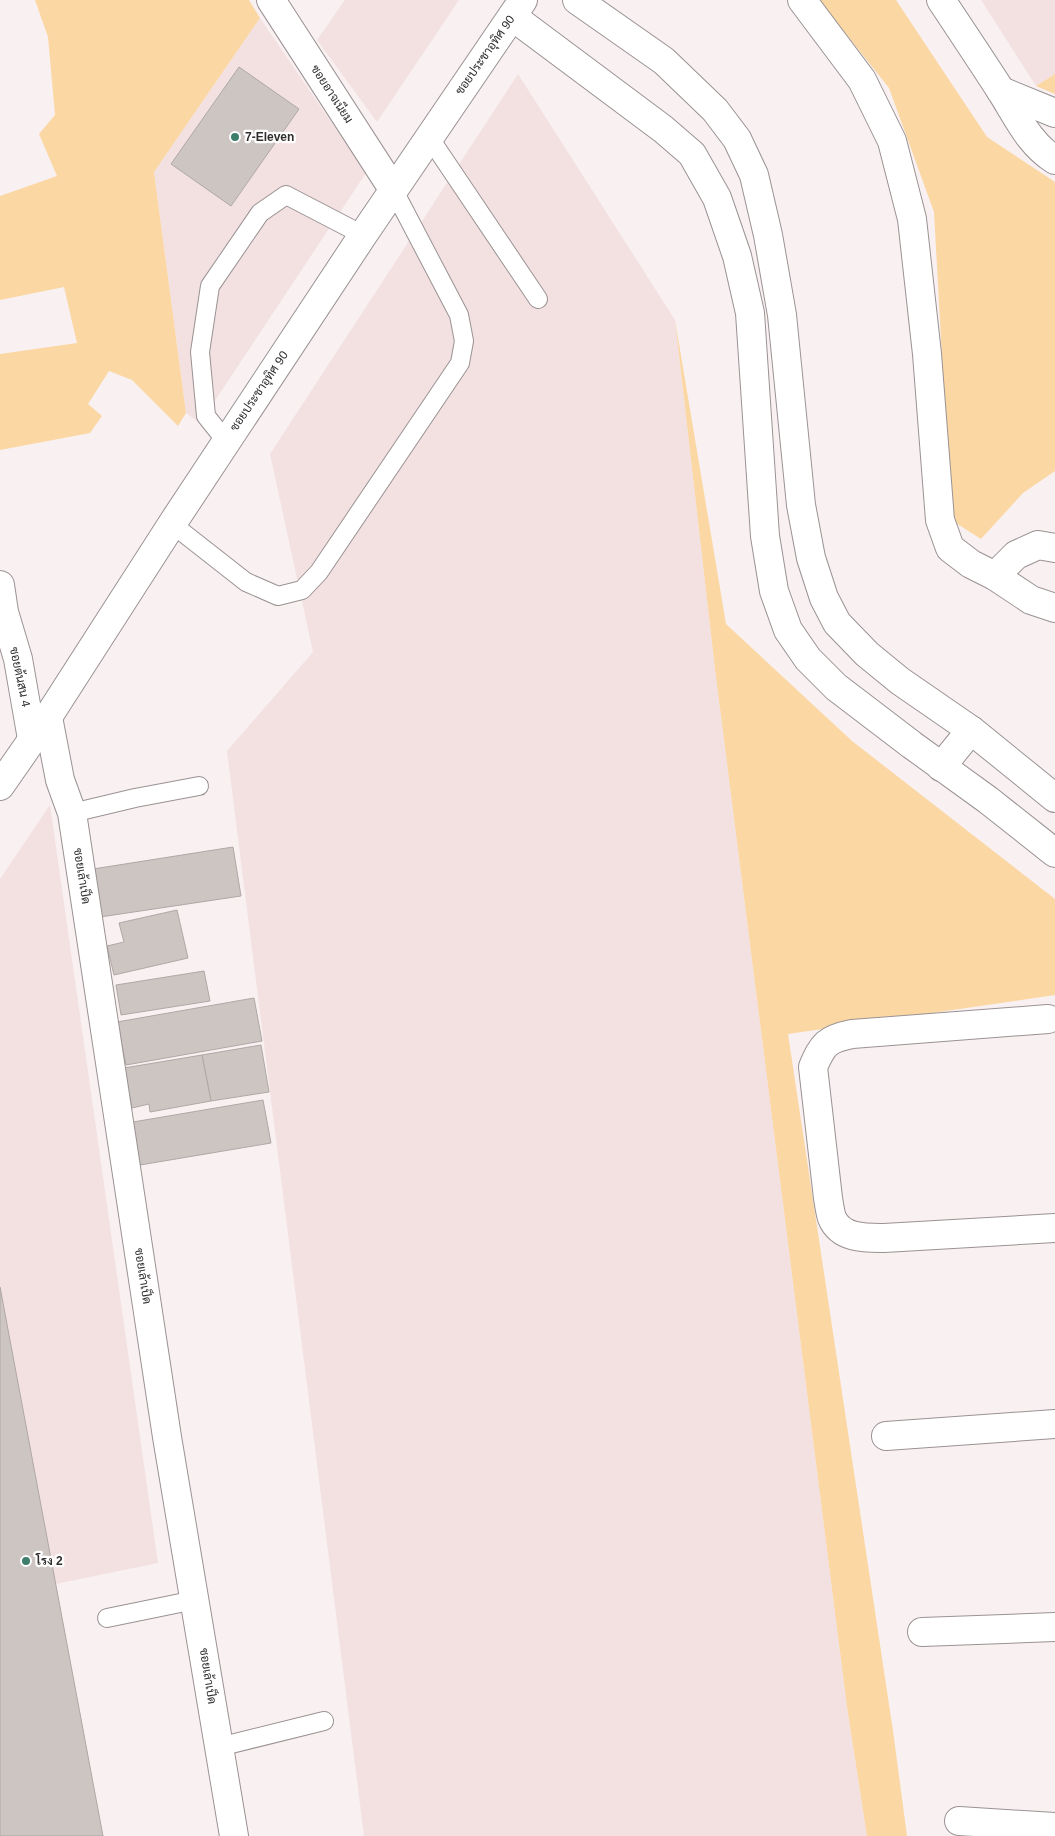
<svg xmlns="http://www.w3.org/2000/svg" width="1055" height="1836" font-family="Arial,Sarabun,sans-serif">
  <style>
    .built { fill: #f3e1e2 }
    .green { fill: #fad7a3 }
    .building { fill: #ccc5c2; stroke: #afa8a5 }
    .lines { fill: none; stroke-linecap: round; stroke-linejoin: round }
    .service-casing { stroke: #9a9293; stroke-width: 20 }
    .minor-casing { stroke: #9a9293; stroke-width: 30 }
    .tertiary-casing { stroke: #9a9293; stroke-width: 30 }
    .service { stroke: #fff; stroke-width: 18 }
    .minor { stroke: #fff; stroke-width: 28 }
    .tertiary { stroke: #fff; stroke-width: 28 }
    .poi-dot { fill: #3f7d6b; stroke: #fff; stroke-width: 2 }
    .labels { text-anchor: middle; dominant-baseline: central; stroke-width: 4.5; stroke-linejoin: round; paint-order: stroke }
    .street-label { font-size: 12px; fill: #312e2e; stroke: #fff }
    .poi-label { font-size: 12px; font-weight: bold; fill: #312e2e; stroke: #fff; text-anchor: start }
  </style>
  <rect width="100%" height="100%" fill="#f9f0f1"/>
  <g class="built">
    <polygon points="345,0 459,0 377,122 317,40"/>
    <polygon points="981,0 1055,0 1055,74 1036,86"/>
    <polygon points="260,18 366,173 200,423 186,413 154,172"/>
    <polygon points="518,74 675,320 715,669 847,1707 867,1836 364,1836 227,751 313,652 270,454"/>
    <polygon points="50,805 158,1563 51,1585 0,1836 0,879"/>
  </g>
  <g class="green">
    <polygon points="35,0 249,0 260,18 154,172 186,413 178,426 132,380 109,371 88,404 102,416 90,433 0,450 0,354 77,343 64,287 0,300 0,196 57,176 39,134 55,115 48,37"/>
    <polygon points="819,0 896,0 987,137 1055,182 1055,471 1023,493 981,539 951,520 934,212 889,88"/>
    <polygon points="1055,74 1055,94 1036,86"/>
    <polygon points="675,320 726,624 852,741 1055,899 1055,995 788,1034 893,1731 907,1836 867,1836 847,1707 715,669"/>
  </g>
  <g class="building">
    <polygon points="239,67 299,109 231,206 171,164"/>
    <polygon points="233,847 241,896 100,917 93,869"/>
    <polygon points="177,910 188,958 114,975 107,946 124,942 119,923"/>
    <polygon points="204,971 210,1001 121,1015 116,985"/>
    <polygon points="254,998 262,1041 126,1065 117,1022"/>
    <polygon points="261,1045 269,1092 211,1101 202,1055"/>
    <polygon points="202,1055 211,1101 150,1112 149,1104 132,1108 124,1068"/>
    <polygon points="263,1100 271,1143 140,1165 133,1122"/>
    <polygon points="0,1287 103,1836 0,1836"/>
  </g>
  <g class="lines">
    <defs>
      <g id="service">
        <polyline points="429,137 538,299"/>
        <polyline points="226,441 206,416 200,352 210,286 260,213 286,195 363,235"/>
        <polyline points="172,524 246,582 278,596 302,590 319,572 460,363 464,341 459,315 393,189"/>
        <polyline points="72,813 135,798 199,786"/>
        <polyline points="107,1618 195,1600"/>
        <polyline points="219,1747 324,1721"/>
      </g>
      <g id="minor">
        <polyline points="271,0 393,189"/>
        <polyline points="577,0 664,61 715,110 737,139 754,175 768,235 782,315 801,505 811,558 824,598 837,623 867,654 900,681 971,730 1055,798"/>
        <polyline points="802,0 862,80 892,141 912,219 927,354 940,520 950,548 971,564 995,576 1031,600 1055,608"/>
        <path d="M941,0C961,30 981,60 1001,91C1017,116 1029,144 1055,160"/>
        <polyline points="513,17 663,129 692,154 717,198 737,256 750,313 765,536 774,591 788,630 808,659 836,687 912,745 988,800 1055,853"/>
        <polyline points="1001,91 1055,113"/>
        <polyline points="995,576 1016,555 1038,545 1055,548"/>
        <polyline points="0,585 4,612 18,659 32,739"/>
        <polyline points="48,717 60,780 72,813 167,1437 234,1836"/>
        <polyline points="941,767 971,730"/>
        <path d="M1048,1019L852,1034C827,1039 823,1044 813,1067L828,1198C829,1204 830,1212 832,1218C841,1239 866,1238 884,1238L1055,1228"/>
        <polyline points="886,1436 1055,1424"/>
        <polyline points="922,1632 1055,1627"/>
        <polyline points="959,1821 1055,1827"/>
      </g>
      <polyline id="tertiary" points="0,786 48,717 172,524 363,235 523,0"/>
    </defs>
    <use href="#service" class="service-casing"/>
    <use href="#minor" class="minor-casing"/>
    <use href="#tertiary" class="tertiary-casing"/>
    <use href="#service" class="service"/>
    <use href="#minor" class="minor"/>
    <use href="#tertiary" class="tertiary"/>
  </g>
  <g class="poi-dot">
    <circle cx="235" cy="137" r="5"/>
    <circle cx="26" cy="1561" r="5"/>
  </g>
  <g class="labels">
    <g class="street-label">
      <text transform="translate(485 55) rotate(-55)">ซอยประชาอุทิศ 90</text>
      <text transform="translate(332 94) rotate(57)">ซอยอาจเนียม</text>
      <text transform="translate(259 391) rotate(-56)">ซอยประชาอุทิศ 90</text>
      <text transform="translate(20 677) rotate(78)">ซอยต้นสน 4</text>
      <text transform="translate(82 876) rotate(81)">ซอยเล้าเป็ด</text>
      <text transform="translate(143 1276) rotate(81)">ซอยเล้าเป็ด</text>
      <text transform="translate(208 1676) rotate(81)">ซอยเล้าเป็ด</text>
    </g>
    <g class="poi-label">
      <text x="245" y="137">7-Eleven</text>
      <text x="36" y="1561">โรง 2</text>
    </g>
  </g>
</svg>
